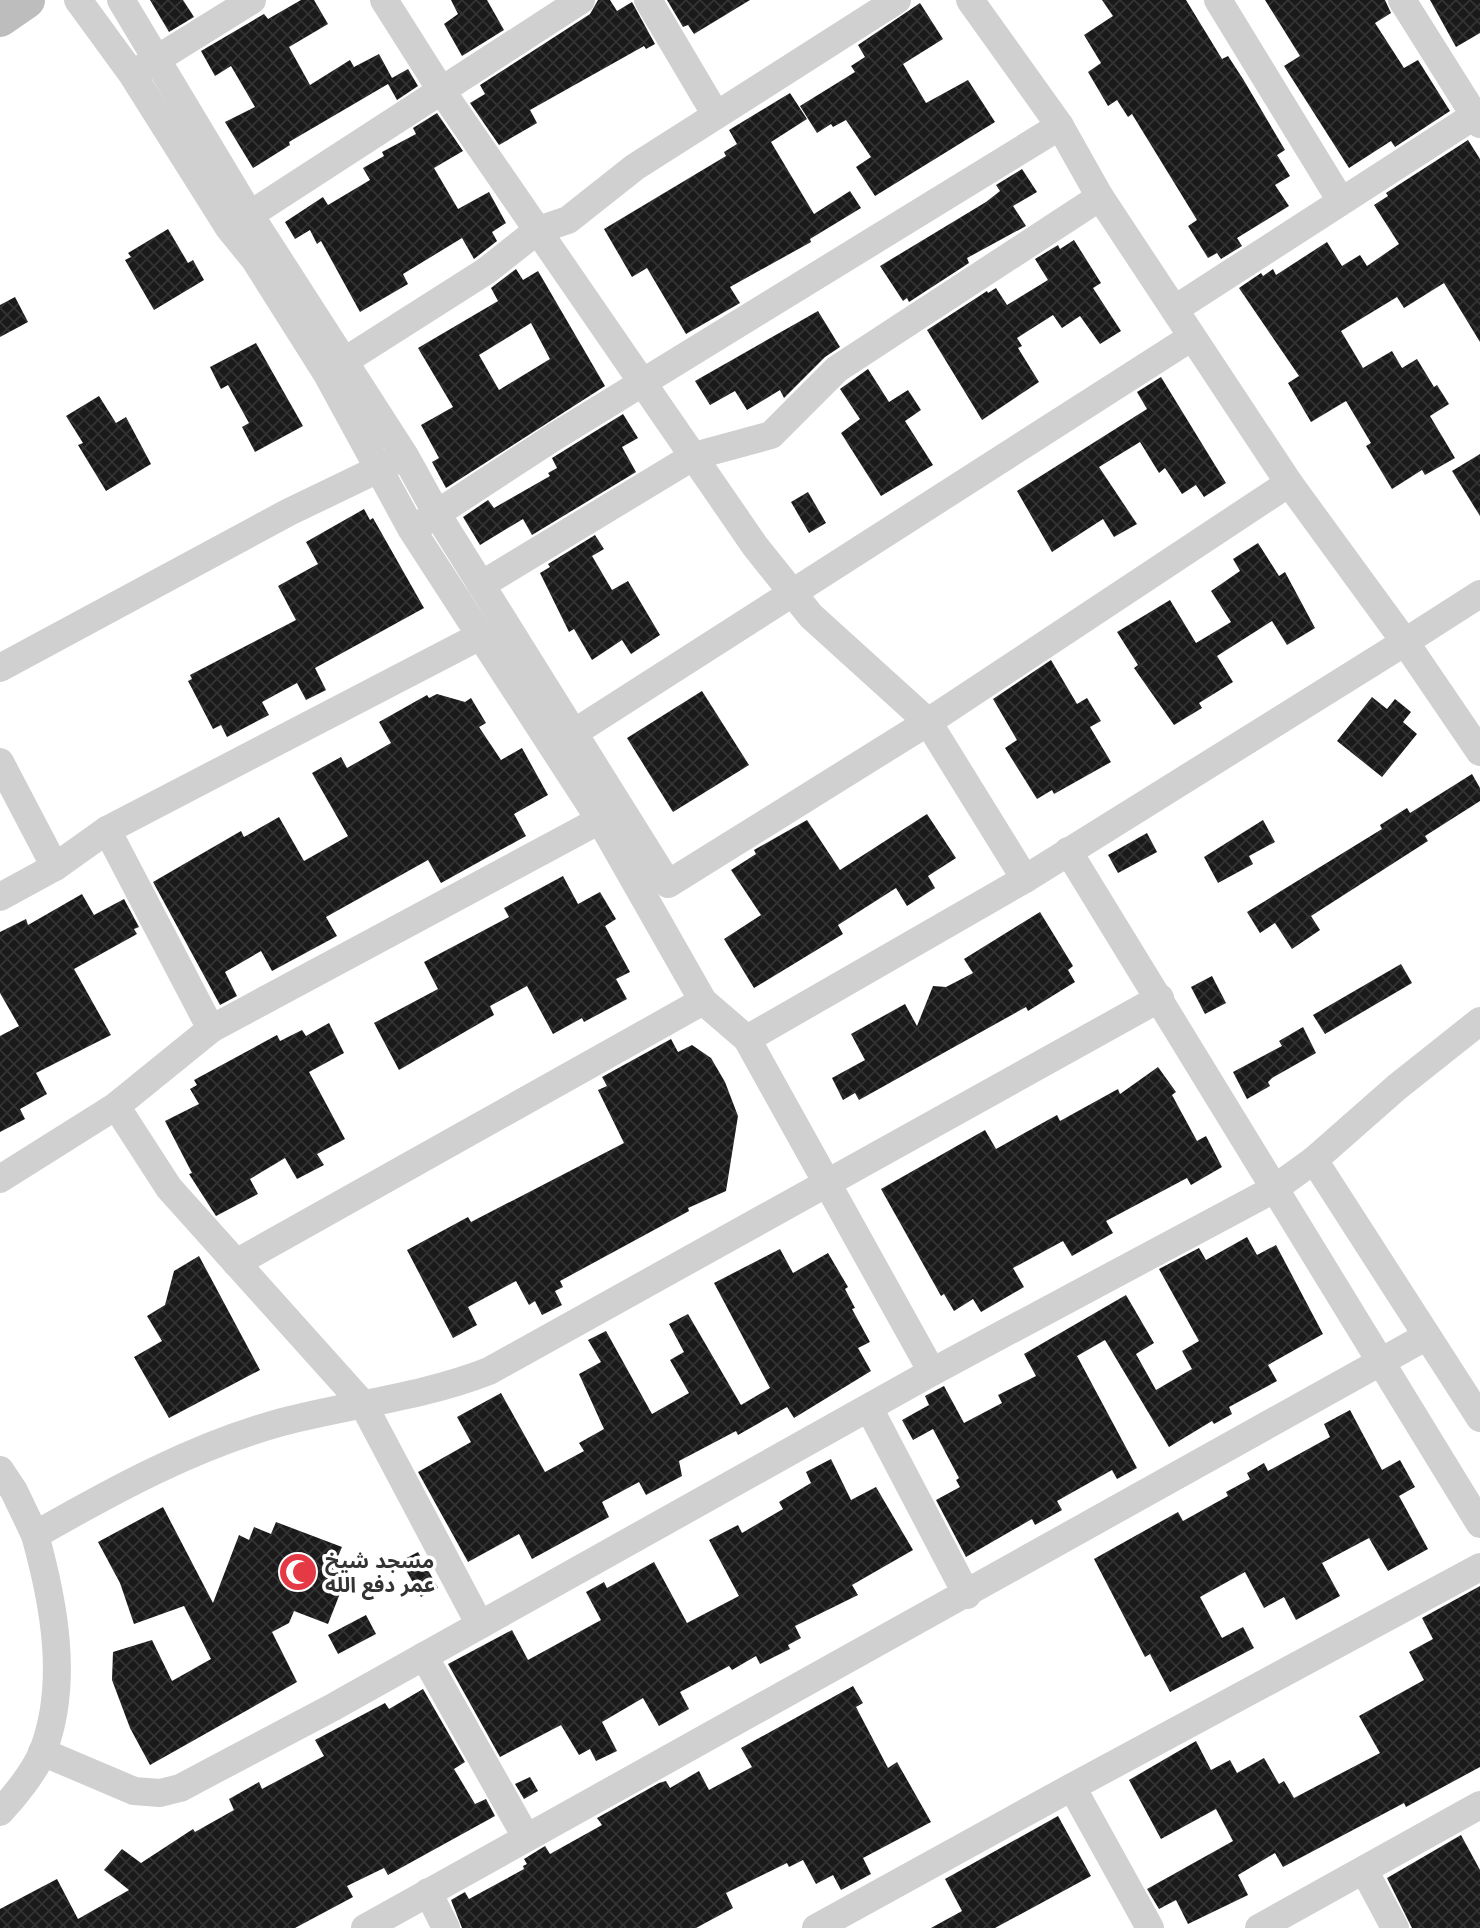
<svg xmlns="http://www.w3.org/2000/svg" width="1480" height="1928" font-family="Quicksand,'Noto Sans Arabic',sans-serif">
  <style>
    .building { fill: url(#building-cross-hatch); fill-rule: evenodd }
    .lines { fill: none; stroke-linecap: round; stroke-linejoin: round }
    .street { stroke: #d0d0d0; stroke-width: 28 }
    .secondary { stroke: #bdbdbd; stroke-width: 38 }
    .labels { text-anchor: middle; dominant-baseline: central; stroke-width: 7; stroke-linejoin: round; paint-order: stroke }
    .poi-label { font-size: 21px; font-weight: bold; fill: #333; stroke: #fff; text-anchor: start }
  </style>
  <defs>
    <pattern id="building-cross-hatch" width="8" height="8" patternUnits="userSpaceOnUse" patternTransform="scale(1.75)"><rect width="8" height="8" fill="#1a1a1a"/><path d="M0 0l8 8M0 8l8-8" fill="none" stroke="#333"/></pattern>
  </defs>
  <rect width="100%" height="100%" fill="#fff"/>
  <g class="building">
    <polygon points="150,0 183,0 194,17 169,32"/>
    <polygon points="301,0 314,0 328,24 289,47 310,85 350,60 354,67 379,54 392,78 408,69 418,86 397,100 388,84 289,142 290,145 253,168 225,122 255,107 231,66 215,76 201,51 264,14 268,19"/>
    <polygon points="451,0 487,0 504,30 462,56 444,24 458,14"/>
    <polygon points="598,0 610,0 617,11 632,2 655,44 646,49 644,46 530,110 537,123 499,145 470,103 485,94 480,85 590,14"/>
    <polygon points="667,0 750,0 694,34 688,25 683,27"/>
    <polygon points="1102,0 1186,0 1222,59 1228,56 1243,79 1285,150 1277,155 1290,176 1275,185 1289,206 1237,238 1242,246 1221,259 1217,253 1208,258 1188,226 1197,220 1132,114 1128,117 1117,100 1108,106 1088,72 1101,63 1084,35 1113,16"/>
    <polygon points="1265,0 1385,0 1391,13 1375,23 1404,68 1418,60 1450,111 1395,147 1391,141 1349,168 1284,66 1300,56"/>
    <polygon points="1430,0 1480,0 1480,33 1456,47"/>
    <polygon points="920,3 943,39 903,64 926,103 968,80 995,122 875,196 856,167 871,157 846,120 833,127 831,124 817,133 800,106 855,72 851,66 865,57 858,45"/>
    <polygon points="790,93 807,119 771,142 814,214 850,191 861,208 810,239 811,242 730,287 740,303 686,334 647,268 632,277 604,229 726,156 724,152 737,144 729,130"/>
    <polygon points="437,113 463,151 434,168 458,209 489,192 506,223 492,232 497,241 474,259 462,238 403,274 408,284 360,312 321,241 317,244 310,230 295,239 285,222 323,197 328,205 370,180 363,168 384,156 382,152 416,134 413,128"/>
    <polygon points="1468,140 1480,159 1480,342 1444,283 1404,308 1397,297 1341,331 1363,368 1392,351 1402,368 1417,359 1434,387 1437,385 1449,404 1430,416 1455,458 1425,475 1422,470 1392,489 1366,446 1371,443 1346,401 1311,422 1288,383 1299,376 1239,288 1261,273 1263,276 1273,269 1276,275 1327,242 1342,266 1360,255 1367,266 1399,244 1374,205 1388,196 1386,193"/>
    <polygon points="1022,169 1037,192 1013,206 1026,226 967,258 969,263 909,302 907,298 903,301 880,266 986,202 1000,191 996,185"/>
    <polygon points="168,229 188,263 193,260 204,280 154,310 125,260 131,257 128,253"/>
    <polygon points="1074,240 1101,283 1093,288 1121,331 1100,344 1080,316 1062,328 1053,315 1017,338 1022,346 1018,348 1039,382 982,420 927,330 987,291 988,293 996,288 1007,305 1048,280 1035,259 1058,245 1060,249"/>
    <path d="M516,269L523,280L538,271L605,386L446,488L432,462L439,458L421,425L453,407L418,348L498,301L491,288ZM531,323L550,359L499,390L479,355Z"/>
    <polygon points="15,297 28,322 0,337 0,305"/>
    <polygon points="818,311 840,347 825,357 784,398 780,390 747,410 735,391 710,405 695,381"/>
    <polygon points="256,343 303,426 255,452 242,427 249,423 228,385 221,389 210,367"/>
    <polygon points="868,369 889,402 908,390 921,410 905,421 933,465 881,496 841,433 860,419 840,389"/>
    <polygon points="1161,377 1226,483 1204,497 1196,485 1182,494 1165,468 1159,473 1140,442 1099,467 1137,524 1114,537 1103,519 1052,552 1017,491 1147,409 1137,392"/>
    <polygon points="99,396 116,423 126,417 151,464 106,491 78,445 83,443 66,416"/>
    <polygon points="623,414 638,438 622,447 636,472 532,535 523,519 480,545 463,517 488,500 494,508 550,476 548,473 557,468 552,458"/>
    <polygon points="1480,454 1480,516 1452,471"/>
    <polygon points="808,492 826,523 809,533 791,502"/>
    <polygon points="364,509 370,520 373,518 424,608 315,668 326,690 306,700 297,683 262,702 269,715 227,737 221,725 213,729 188,681 192,679 190,675 296,620 278,586 318,564 306,542"/>
    <polygon points="595,535 604,549 592,556 612,590 628,581 660,635 631,654 622,640 592,660 574,629 569,632 540,573 550,567 548,564"/>
    <polygon points="1258,543 1279,576 1285,572 1315,628 1287,645 1272,621 1217,656 1233,682 1199,703 1202,708 1174,725 1134,668 1138,665 1117,632 1170,600 1196,643 1231,622 1211,591 1240,571 1233,559"/>
    <polygon points="1051,660 1077,704 1087,698 1101,721 1090,727 1111,762 1054,794 1052,790 1037,799 1005,748 1017,740 993,699"/>
    <polygon points="702,691 749,765 673,812 627,738"/>
    <polygon points="437,694 465,702 471,698 486,723 479,727 501,760 522,748 548,795 514,814 526,836 441,883 428,860 326,917 337,936 272,971 261,951 225,972 237,996 220,1005 153,882 241,831 244,837 279,817 304,861 348,836 312,773 341,757 347,768 391,743 379,722 427,695 429,698"/>
    <polygon points="1372,697 1387,709 1395,699 1411,712 1403,722 1417,734 1382,777 1337,741"/>
    <polygon points="1472,774 1480,788 1480,801 1425,836 1428,841 1311,916 1320,930 1292,949 1275,923 1260,933 1247,912 1382,829 1380,825 1407,808 1410,813"/>
    <polygon points="927,814 956,858 928,876 935,888 907,906 896,888 838,925 843,934 754,988 724,939 761,915 731,870 756,854 754,850 807,820 840,870"/>
    <polygon points="1263,820 1275,842 1249,856 1253,864 1218,883 1204,857"/>
    <polygon points="1147,833 1157,852 1118,873 1108,855"/>
    <polygon points="563,876 578,904 600,892 616,919 605,926 630,972 616,979 627,999 584,1022 582,1018 553,1034 527,986 490,1006 494,1015 399,1070 374,1023 438,989 424,962 509,917 504,908"/>
    <polygon points="82,894 94,915 124,899 139,927 134,929 137,934 74,969 111,1035 36,1073 47,1094 20,1109 25,1119 0,1132 0,1036 19,1026 0,993 0,932 26,919 28,925"/>
    <polygon points="1040,912 1073,966 1068,970 1075,982 1028,1011 1026,1007 859,1100 855,1093 843,1100 832,1078 865,1060 851,1034 905,1004 917,1026 933,986 946,987 973,973 964,959"/>
    <polygon points="1401,964 1412,983 1325,1034 1313,1015"/>
    <polygon points="1212,976 1226,1003 1205,1014 1191,987"/>
    <polygon points="329,1023 344,1053 309,1072 345,1139 317,1154 324,1165 297,1179 285,1158 250,1179 258,1194 216,1216 189,1174 192,1173 165,1121 199,1104 190,1089 197,1085 194,1080 277,1035 280,1041 302,1030 306,1036"/>
    <polygon points="1303,1027 1316,1053 1272,1078 1268,1082 1270,1086 1247,1099 1233,1072 1282,1046 1279,1041"/>
    <polygon points="671,1039 678,1052 692,1045 711,1058 725,1082 738,1116 726,1191 688,1208 689,1211 560,1281 563,1287 555,1291 562,1305 542,1315 535,1301 529,1305 516,1281 468,1307 477,1325 453,1338 407,1250 468,1217 471,1222 624,1143 598,1090 607,1086 602,1077"/>
    <polygon points="1158,1067 1176,1092 1172,1095 1197,1141 1206,1136 1222,1167 1191,1185 1187,1178 1106,1221 1113,1233 1072,1256 1063,1241 1013,1268 1024,1287 981,1312 973,1299 954,1311 944,1294 941,1296 881,1189 985,1130 996,1149 1057,1115 1060,1121 1118,1089 1120,1094"/>
    <polygon points="1247,1237 1257,1255 1276,1245 1323,1334 1268,1365 1277,1381 1229,1407 1232,1414 1214,1424 1212,1421 1169,1447 1105,1340 1077,1356 1137,1468 1117,1479 1112,1470 1057,1501 1062,1510 1035,1525 1032,1519 966,1557 936,1500 960,1487 956,1480 959,1478 933,1429 913,1440 902,1420 929,1405 925,1396 944,1386 964,1423 1002,1403 998,1395 1036,1376 1024,1354 1126,1295 1154,1343 1136,1354 1156,1390 1192,1369 1182,1351 1199,1341 1159,1269 1199,1248 1206,1260"/>
    <polygon points="780,1249 793,1273 828,1253 848,1287 845,1289 855,1308 852,1309 870,1342 858,1348 871,1371 794,1418 787,1407 738,1435 736,1431 679,1461 682,1476 646,1495 639,1482 602,1502 609,1517 532,1559 519,1534 468,1562 418,1472 471,1442 457,1417 501,1393 545,1472 584,1451 579,1443 604,1429 579,1374 601,1362 588,1340 606,1331 652,1414 689,1393 670,1360 684,1352 669,1324 688,1314 741,1405 770,1388 714,1283"/>
    <polygon points="199,1256 260,1370 169,1418 134,1357 162,1341 147,1316 165,1305 174,1271"/>
    <polygon points="1350,1410 1382,1470 1400,1460 1415,1487 1399,1496 1428,1549 1388,1571 1369,1538 1322,1563 1340,1596 1296,1620 1284,1597 1264,1608 1245,1572 1200,1597 1222,1638 1243,1627 1254,1648 1170,1692 1150,1654 1145,1657 1094,1559 1178,1512 1183,1521 1228,1496 1226,1492 1250,1479 1247,1473 1264,1463 1268,1471 1330,1437 1324,1424"/>
    <polygon points="831,1459 851,1500 876,1487 913,1550 852,1585 858,1595 795,1626 801,1638 788,1645 790,1649 760,1664 756,1656 732,1670 729,1666 680,1692 689,1709 659,1726 643,1698 602,1722 617,1751 596,1761 590,1749 579,1755 561,1725 500,1757 448,1664 512,1630 528,1660 601,1620 586,1592 604,1582 607,1588 654,1562 687,1623 739,1596 709,1540 738,1525 742,1533 783,1509 779,1502 811,1483 806,1472"/>
    <polygon points="163,1507 213,1603 239,1535 249,1540 254,1527 271,1534 276,1522 342,1547 333,1568 348,1573 328,1624 294,1611 289,1623 272,1632 297,1682 150,1765 130,1728 112,1680 113,1652 152,1640 172,1681 211,1659 184,1606 134,1624 120,1583 98,1542"/>
    <polygon points="418,1552 438,1588 421,1597 401,1561"/>
    <polygon points="1480,1586 1480,1767 1406,1807 1404,1803 1283,1867 1275,1853 1238,1875 1248,1895 1188,1924 1176,1900 1159,1909 1147,1889 1233,1841 1216,1809 1161,1839 1129,1780 1196,1741 1211,1770 1230,1760 1237,1773 1264,1758 1279,1784 1284,1781 1294,1798 1380,1753 1359,1716 1424,1680 1409,1652 1433,1639 1422,1618"/>
    <polygon points="366,1615 376,1634 338,1654 328,1635"/>
    <polygon points="853,1686 863,1703 856,1707 888,1768 897,1762 931,1822 863,1858 871,1874 841,1890 833,1875 816,1884 803,1860 789,1867 787,1863 726,1893 733,1908 696,1928 462,1928 451,1900 465,1892 469,1899 524,1869 523,1866 527,1864 524,1859 545,1846 550,1854 602,1825 597,1818 659,1783 666,1781 670,1788 699,1771 709,1790 752,1767 741,1748"/>
    <polygon points="423,1689 465,1762 454,1769 475,1804 486,1799 495,1816 388,1875 384,1868 347,1886 353,1897 295,1928 0,1928 0,1909 57,1879 78,1919 129,1890 104,1870 122,1849 141,1863 193,1829 195,1832 234,1810 229,1799 259,1782 262,1789 324,1756 315,1740 385,1703 389,1709"/>
    <polygon points="530,1777 538,1791 524,1799 515,1784"/>
    <polygon points="1058,1816 1091,1876 995,1928 931,1928 962,1911 945,1879"/>
    <polygon points="1461,1835 1480,1870 1480,1928 1412,1928 1387,1878"/>
  </g>
  <g class="lines">
    <g class="street">
      <polyline points="78,0 132,74 229,228 255,260 327,374 412,530 600,820 703,1001 747,1039 932,1372"/>
      <polyline points="121,0 250,215 405,456 437,514 668,884 928,722 1289,483"/>
      <polyline points="384,0 441,90 755,546 811,616 928,722 1025,879"/>
      <polyline points="648,0 716,115"/>
      <polyline points="1218,0 1341,201"/>
      <polyline points="1402,0 1480,124"/>
      <polyline points="141,69 252,0"/>
      <polyline points="234,225 581,0"/>
      <polyline points="1175,309 1480,112"/>
      <polyline points="343,362 486,271 538,230 568,220 635,167 897,0"/>
      <polyline points="421,524 554,437 1060,126"/>
      <polyline points="481,585 694,456 771,435 837,369 1100,197"/>
      <polyline points="1480,594 1405,642 1480,752"/>
      <polyline points="0,668 289,512 397,460"/>
      <polyline points="572,734 1192,337"/>
      <polyline points="0,762 55,867"/>
      <polyline points="107,830 211,1029"/>
      <polyline points="1068,851 1480,1524"/>
      <polyline points="0,897 55,867 107,830 482,635"/>
      <polyline points="1480,1021 1397,1087 1314,1160 1480,1418"/>
      <polyline points="747,1039 1025,879 1405,642 1289,483 1100,197 1060,126 970,0"/>
      <polyline points="116,1106 169,1188 363,1404 480,1625"/>
      <polyline points="0,1179 116,1106 211,1029 600,820"/>
      <polyline points="236,1263 703,1001"/>
      <polyline points="869,1408 967,1595"/>
      <polyline points="0,1470 14,1491 35,1535"/>
      <polyline points="424,1656 526,1837"/>
      <polyline points="42,1752 134,1791 160,1793 180,1788 335,1706 932,1372 1274,1189 1314,1160"/>
      <polyline points="1072,1787 1480,1567"/>
      <path d="M0,1812C15,1796 35,1771 43,1751C69,1683 54,1603 35,1535C114,1490 194,1446 282,1422C351,1404 423,1397 489,1371L1160,998"/>
      <polyline points="1364,1870 1395,1928"/>
      <polyline points="428,1892 446,1928"/>
      <polyline points="365,1928 1427,1336"/>
      <polyline points="816,1928 1072,1787 1150,1928"/>
      <polyline points="1259,1928 1480,1805"/>
    </g>
    <polyline class="secondary" points="0,18 26,0"/>
  </g>
  <defs>
    <symbol id="mosque-disc" viewBox="-11 -11 22 22"><circle r="9.5" fill="#e63946" stroke="#fff"/><path d="M3.5-4.9A6 6 0 1 0 3.5 4.9A5 5 0 1 1 3.5-4.9Z" fill="#fff"/></symbol>
  </defs>
  <g fill-rule="evenodd">
    <use href="#mosque-disc" x="276" y="1550" width="44" height="44"/>
  </g>
  <g class="labels">
    <g class="poi-label">
      <text x="325" y="1560">مسجد شيخ<tspan x="325" dy="24">عمر دفع الله</tspan></text>
    </g>
  </g>
</svg>
